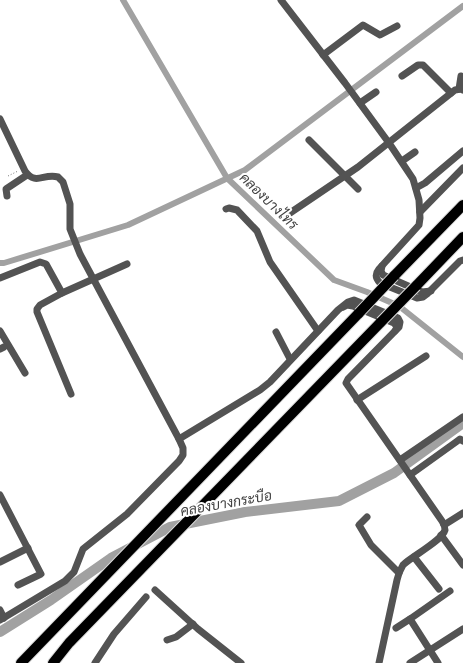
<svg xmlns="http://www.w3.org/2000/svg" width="463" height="663" font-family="'Public Sans',Sarabun,sans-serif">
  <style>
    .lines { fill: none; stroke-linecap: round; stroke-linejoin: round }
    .canal { stroke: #a1a1a1; stroke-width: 6 }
    .river { stroke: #a1a1a1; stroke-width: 10 }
    .highway-casing { stroke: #dbdbdb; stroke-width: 12 }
    .path { stroke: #757575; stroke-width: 1; stroke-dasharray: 1 2; stroke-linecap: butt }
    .minor { stroke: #535353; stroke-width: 7 }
    .highway { stroke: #000; stroke-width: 10 }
    .highway-bridge-casing { stroke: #dbdbdb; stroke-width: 12; stroke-linecap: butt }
    .highway-bridge { stroke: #000; stroke-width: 10 }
    .labels { text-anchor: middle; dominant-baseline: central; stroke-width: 4; stroke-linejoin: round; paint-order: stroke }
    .water-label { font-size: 14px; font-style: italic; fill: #424242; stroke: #fff }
  </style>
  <rect width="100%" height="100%" fill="#fff"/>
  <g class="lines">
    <g class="canal">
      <polyline points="123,0 227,178 334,280 367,292 399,306 463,357"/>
      <polyline points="0,263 4,263 128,225 245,170 463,6"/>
    </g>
    <polyline class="river" points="0,632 51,600 111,558 170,527 245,512 339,501 394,473 463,423"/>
    <defs>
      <g id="highway">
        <polyline points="394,276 463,205"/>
        <polyline points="416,286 463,237"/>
        <polyline points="21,663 359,313"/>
        <polyline points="53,663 69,643 381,322"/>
      </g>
    </defs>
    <use href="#highway" class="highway-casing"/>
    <polyline class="path" points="8,176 18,171"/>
    <g class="minor">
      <path d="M281,0L345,83L389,143L413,179L419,200L420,218L419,225L379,269C375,274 375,278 380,283L417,298L423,297L427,294L460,261L463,260"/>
      <polyline points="323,55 363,25 380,35 397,26"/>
      <polyline points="402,76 418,65 423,65 451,93"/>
      <polyline points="459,89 461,76"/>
      <polyline points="360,103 376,92"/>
      <path d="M0,119L25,171C36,186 43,173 58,177L63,182L70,204V229L80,254L179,439L183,448V455L179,461L127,514L83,549L74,572L65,581L0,620"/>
      <polyline points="309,140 358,189"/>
      <polyline points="402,161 415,152"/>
      <polyline points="416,188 425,183 463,151"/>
      <polyline points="7,196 6,189 27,175"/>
      <polyline points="226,209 229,208 237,210 257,231 270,262 318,331"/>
      <polyline points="420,212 463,168"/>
      <polyline points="287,215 358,167 455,90 461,89 463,90"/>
      <polyline points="382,266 381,271 383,275 422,292 431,291"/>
      <polyline points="0,278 40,262 46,264 62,293"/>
      <polyline points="343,307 347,305 353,306 394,323 397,327 395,331"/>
      <polyline points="0,331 25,373"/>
      <polyline points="276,332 290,359"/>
      <polyline points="0,349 4,347"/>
      <polyline points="71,394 37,312 37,309 40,305 62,293 127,264"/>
      <polyline points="357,400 426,356"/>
      <path d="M179,439L260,390L270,382L338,310L348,302L354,300L398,318L400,322L399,327L348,379L346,383L442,521C444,524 445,526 445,530C442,541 412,556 403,565C400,570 398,575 397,580L379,663"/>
      <polyline points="400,460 463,417"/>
      <polyline points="410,475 456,442 460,439 463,441"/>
      <polyline points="0,495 41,574 18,585"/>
      <polyline points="367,517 359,525 371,545 399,573"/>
      <polyline points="444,525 463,513"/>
      <polyline points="441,535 463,565"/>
      <polyline points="414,557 439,589"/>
      <polyline points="0,562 28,548"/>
      <polyline points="155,590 198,629 241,663"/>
      <polyline points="0,610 4,618"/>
      <polyline points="396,628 410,619"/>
      <polyline points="167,640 176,637 193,624"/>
      <polyline points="95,663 114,634 146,597"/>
      <polyline points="410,663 463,629"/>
      <polyline points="438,663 410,619 450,591"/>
    </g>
    <use href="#highway" class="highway"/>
    <defs>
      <g id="highway-bridge">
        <polyline points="359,313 394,276"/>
        <polyline points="381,322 416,286"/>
      </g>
    </defs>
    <use href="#highway-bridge" class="highway-bridge-casing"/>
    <use href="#highway-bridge" class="highway-bridge"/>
  </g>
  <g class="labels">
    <g class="water-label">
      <text transform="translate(269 201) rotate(44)">คลองบางไทร</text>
      <text transform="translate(226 503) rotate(-10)">คลองบางกระบือ</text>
    </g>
  </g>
</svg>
